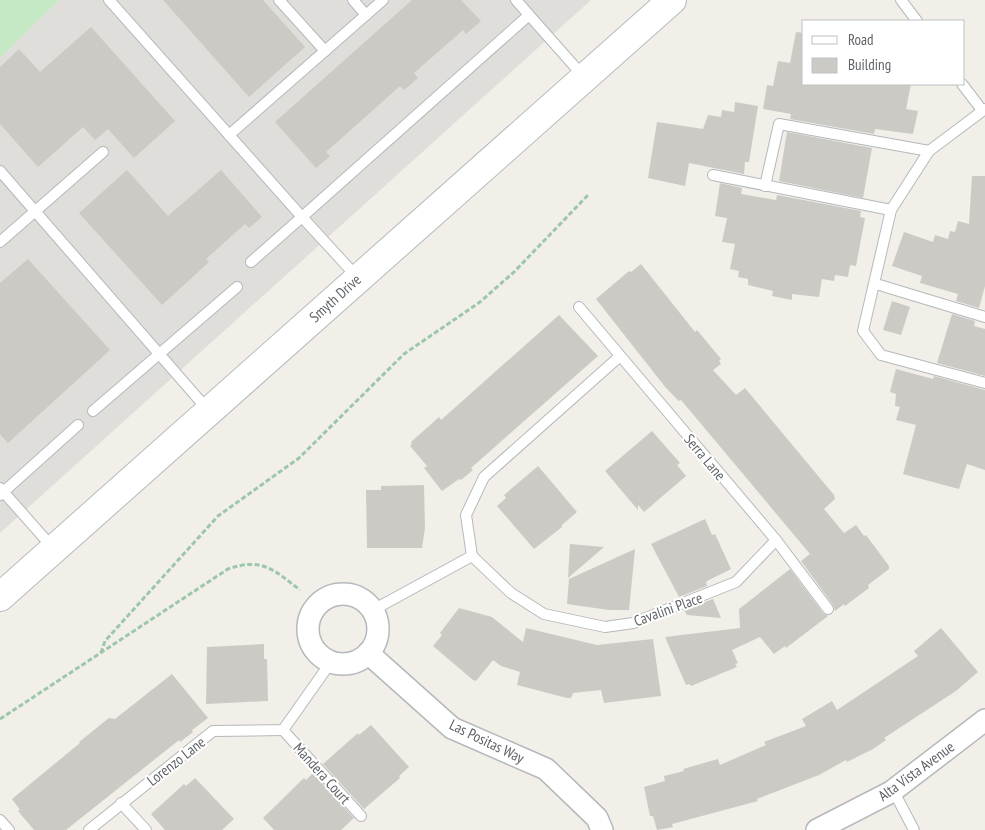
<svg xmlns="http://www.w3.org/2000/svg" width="985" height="830" font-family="'PT Sans Narrow',sans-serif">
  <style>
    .industrial { fill: #e0deda }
    .green { fill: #c5e8c5 }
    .building { fill: #cccac5 }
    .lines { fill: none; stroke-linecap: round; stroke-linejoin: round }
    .lane-casing { stroke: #b5b8bc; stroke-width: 12 }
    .street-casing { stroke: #b5b8bc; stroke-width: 24 }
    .secondary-casing { stroke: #b6babf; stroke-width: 30 }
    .path { stroke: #9cc7a9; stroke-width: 3; stroke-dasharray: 5 2.5; stroke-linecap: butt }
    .lane { stroke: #fff; stroke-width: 10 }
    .street { stroke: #fff; stroke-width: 21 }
    .secondary { stroke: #fff; stroke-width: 28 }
    .labels { text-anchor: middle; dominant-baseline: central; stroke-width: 4; stroke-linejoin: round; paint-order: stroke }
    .street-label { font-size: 15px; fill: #5f6368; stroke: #fff }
  </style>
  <rect width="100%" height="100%" fill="#f1efe8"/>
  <polygon class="industrial" points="59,0 591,0 0,533 0,58"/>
  <polygon class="green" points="0,0 59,0 0,58"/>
  <g class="building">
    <polygon points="163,0 263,0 305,47 249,97"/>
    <polygon points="412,0 461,0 481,21 466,34 463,30 414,73 418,78 404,90 400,86 326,152 330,156 316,168 275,122"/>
    <polygon points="91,27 175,121 134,158 108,129 95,140 83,127 38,167 0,124 0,67 19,49 40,72"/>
    <polygon points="796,32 804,33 804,84 911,84 906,109 918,111 913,134 875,129 874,134 790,119 791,114 763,109 767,85 773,86 778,61 790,63"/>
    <polygon points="735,102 758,106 749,162 745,162 744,174 689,163 685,186 648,178 657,122 703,129 708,115 721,117 722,110 734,112"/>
    <polygon points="787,132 872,148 863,198 779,181"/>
    <polygon points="127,170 168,216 221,170 262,217 249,228 245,224 206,259 209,262 162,305 79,213"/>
    <polygon points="972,176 985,176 985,286 979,308 956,301 958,294 920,283 922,276 892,266 904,232 933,242 935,235 948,239 950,231 955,232 958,221 969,224"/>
    <polygon points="720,183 742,188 741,194 776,200 777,195 861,211 860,217 865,218 856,266 850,265 848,277 835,275 834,281 822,279 819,297 792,294 792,300 772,296 773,291 748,285 748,279 738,277 739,271 730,269 735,244 722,242 727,218 715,216"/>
    <polygon points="28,259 110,350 8,443 0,434 0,283"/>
    <polygon points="641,264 695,332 697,330 721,359 719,361 721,364 713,370 736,395 745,388 834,495 835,499 824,509 844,533 856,525 864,536 866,535 889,566 889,569 868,585 869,588 845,606 844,604 835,611 833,605 801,561 810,554 681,400 679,401 666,388 596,299 629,271 631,272"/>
    <polygon points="892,301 910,307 901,335 883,330"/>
    <polygon points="952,314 975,321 974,326 985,329 985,376 937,363"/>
    <polygon points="559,315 598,356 471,468 473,470 461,480 459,479 442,491 424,468 427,466 410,446 412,444 411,442 439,417 441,420"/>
    <polygon points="896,369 933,379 934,376 985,390 985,470 967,464 959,489 903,474 916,425 896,420 900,407 895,406 896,394 890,392"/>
    <polygon points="652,431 680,463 677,465 686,476 644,512 638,505 638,510 605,471"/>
    <polygon points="538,466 577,512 562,525 562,527 534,549 497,506 506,498 504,495"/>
    <polygon points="424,485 425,528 422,548 367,548 366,490 381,490 381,486"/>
    <polygon points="705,519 712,535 715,534 731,569 709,580 706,582 707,586 679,597 651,544"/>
    <polygon points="570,544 604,547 568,578"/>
    <polygon points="635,549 629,610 609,610 567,604 569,579"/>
    <polygon points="790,569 823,613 828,616 786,648 785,646 774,654 760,637 732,650 738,663 735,664 737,667 691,686 689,684 686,685 665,637 740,628 739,609"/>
    <polygon points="713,599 721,618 687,615 684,610"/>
    <polygon points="459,608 492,617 523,642 526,628 597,645 653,639 661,696 604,703 601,690 573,693 571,698 567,698 517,685 520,672 501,666 493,660 476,681 473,680 433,646 442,635 440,633"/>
    <polygon points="941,628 978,672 956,691 884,738 886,740 873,749 847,762 846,760 819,775 757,799 758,801 672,824 673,827 657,830 653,816 650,816 644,787 665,781 664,776 684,771 683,769 718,759 720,765 766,745 764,742 806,726 802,719 832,701 837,710 918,656 914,651"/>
    <polygon points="264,644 264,659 267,659 268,701 206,704 207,647"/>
    <polygon points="172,674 208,718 192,730 193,732 180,742 179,740 66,830 34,830 18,811 20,810 12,799 80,743 79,742 109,718 115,719"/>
    <polygon points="371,725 409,767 399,776 400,778 364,809 323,764 358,733 359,735"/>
    <polygon points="313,773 354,818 341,830 274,830 263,818 304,778 306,780"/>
    <polygon points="195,778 234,819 222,830 165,830 151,814 184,784 186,786"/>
  </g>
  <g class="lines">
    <defs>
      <g id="lane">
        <polyline points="109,0 302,217 251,262"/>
        <polyline points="279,0 325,51"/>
        <polyline points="353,0 366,15"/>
        <polyline points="516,0 529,15"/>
        <polyline points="901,0 917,21"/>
        <polyline points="962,84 982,110"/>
        <polyline points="985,109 929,151 891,210 863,331 881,355 985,383"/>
        <polyline points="229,135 383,0"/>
        <polyline points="0,171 208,410"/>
        <polyline points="713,175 891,210"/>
        <polyline points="765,186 779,124 929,151"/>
        <polyline points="0,242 103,152"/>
        <polyline points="357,277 302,217 529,15 584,77"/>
        <polyline points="876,284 985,317"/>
        <polyline points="579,307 776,540 828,609"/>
        <polyline points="619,357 484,477 466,515 472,556 511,593 544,614 605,627 633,623 736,582 776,540"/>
        <polyline points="93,411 237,287"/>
        <polyline points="0,488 53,548"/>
        <polyline points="0,495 78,425"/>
        <polyline points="373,610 472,556"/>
        <polyline points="283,730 361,816"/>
        <polyline points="893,790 914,830"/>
        <polyline points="121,803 146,830"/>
        <polyline points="0,820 9,830"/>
        <polyline points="89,830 213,731 283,730 331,662"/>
      </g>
      <g id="street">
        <circle cx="343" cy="629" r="35"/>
        <polyline points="368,653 452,728 546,769 597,818 602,830"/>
        <polyline points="817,830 891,792 985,720"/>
      </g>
      <polyline id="secondary" points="0,597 672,0"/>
    </defs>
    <use href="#lane" class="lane-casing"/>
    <use href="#street" class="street-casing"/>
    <use href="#secondary" class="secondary-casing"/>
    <g class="path">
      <polyline points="101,653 105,641 218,516 299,458 404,354 480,302 514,272 589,194"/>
      <path d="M0,719L228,569C262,557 274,570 300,590"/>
    </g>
    <use href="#lane" class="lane"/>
    <use href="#street" class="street"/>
    <use href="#secondary" class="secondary"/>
  </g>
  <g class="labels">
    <g class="street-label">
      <text transform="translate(335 298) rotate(-42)">Smyth Drive</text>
      <text transform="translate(705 457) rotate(50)">Serra Lane</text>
      <text transform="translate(668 609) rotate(-20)">Cavalini Place</text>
      <text transform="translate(487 741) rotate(26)">Las Positas Way</text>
      <text transform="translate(176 761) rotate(-38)">Lorenzo Lane</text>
      <text transform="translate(916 771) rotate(-36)">Alta Vista Avenue</text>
      <text transform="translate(322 773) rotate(48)">Mandera Court</text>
    </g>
  </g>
  <rect x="802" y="20" width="162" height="65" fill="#ffffff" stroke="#bfc1c3"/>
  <rect x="812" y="36" width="25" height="8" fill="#ffffff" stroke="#bfc1c3"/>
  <text x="848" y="45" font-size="15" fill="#5f6368">Road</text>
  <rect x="812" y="58" width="25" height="15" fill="#cccac5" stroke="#bfc1c3"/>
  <text x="848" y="70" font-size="15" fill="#5f6368">Building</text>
</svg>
